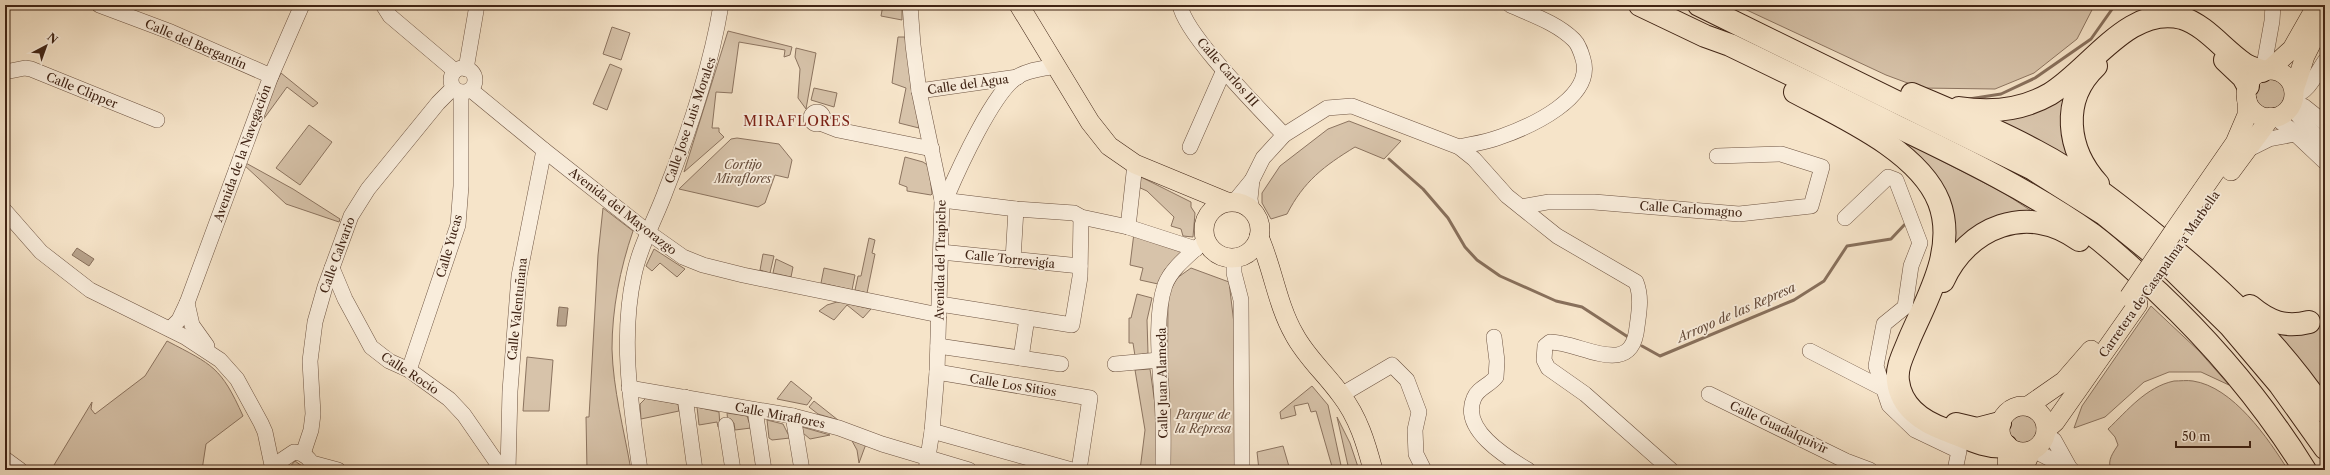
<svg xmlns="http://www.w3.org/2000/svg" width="2330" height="475" font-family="'Libre Caslon Text',serif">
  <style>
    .green { fill: #d7c3aa; stroke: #8c7460 }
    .water { fill: #b8a38c; stroke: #88705c }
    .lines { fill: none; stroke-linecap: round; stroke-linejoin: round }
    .stream { stroke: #88705c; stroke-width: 3 }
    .minor-casing { stroke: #6e5442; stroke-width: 16 }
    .major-casing { stroke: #402415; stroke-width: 20 }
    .highway-casing { stroke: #402415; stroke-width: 24 }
    .minor { stroke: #f9eddc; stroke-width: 15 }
    .major { stroke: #f6e4c9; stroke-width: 19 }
    .highway { stroke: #f6e4c9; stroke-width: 22 }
    .major-bridge-casing { stroke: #402415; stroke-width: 20; stroke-linecap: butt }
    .major-bridge { stroke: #f6e4c9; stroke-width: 19 }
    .labels { text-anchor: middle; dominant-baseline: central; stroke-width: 3.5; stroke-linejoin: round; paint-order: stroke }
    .street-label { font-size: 12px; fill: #402415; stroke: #f9eddc }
    .park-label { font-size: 12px; font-style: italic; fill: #664c3a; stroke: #f9eddc }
    .water-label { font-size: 13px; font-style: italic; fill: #644a39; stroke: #f9eddc }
    .quarter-label { font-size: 14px; letter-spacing: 1px; fill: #7a1f14; stroke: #f9eddc }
  </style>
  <rect width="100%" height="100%" fill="#f6e4c9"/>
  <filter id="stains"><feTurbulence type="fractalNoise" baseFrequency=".005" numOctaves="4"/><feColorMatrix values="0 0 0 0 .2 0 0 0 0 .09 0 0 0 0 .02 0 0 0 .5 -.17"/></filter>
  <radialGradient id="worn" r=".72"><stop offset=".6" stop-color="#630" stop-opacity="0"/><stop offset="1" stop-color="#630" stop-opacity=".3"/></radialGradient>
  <g class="green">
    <polygon points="883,5 902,8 902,20 881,16"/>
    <polygon points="1736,5 2094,5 2094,6 2077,39 2034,73 1995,89 1921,88 1886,75"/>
    <polygon points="612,27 630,33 621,60 603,54"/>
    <polygon points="728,31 792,47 790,55 784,57 785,50 739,42 732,93 716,92 712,128 719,128 719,132 724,137 684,172"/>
    <polygon points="898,37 905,37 919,128 899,123 906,88 892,83"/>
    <polygon points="796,48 816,53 806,109 798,98 800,69 795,57"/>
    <polygon points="610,64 622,69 607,110 593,104"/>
    <polygon points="281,73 318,103 313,107 287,87 263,120 267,101"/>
    <circle cx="2270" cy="94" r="15"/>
    <polygon points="2073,81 2076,168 1989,116"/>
    <polygon points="814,88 837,93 834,107 811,100"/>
    <path d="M1349,121L1401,141L1384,159L1355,147C1324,166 1304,181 1287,214L1271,219L1262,203V193L1280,166L1328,129Z"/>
    <polygon points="309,125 332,142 300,185 276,168"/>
    <polygon points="737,138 779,144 792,160 788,178 775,175 765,203 758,207 679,189 731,139"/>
    <polygon points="1900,141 1913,146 2004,193 2033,212 1949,254 1951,235"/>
    <polygon points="905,157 923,162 929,166 932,194 931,195 907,191 907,187 899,184"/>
    <polygon points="244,162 293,189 340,219 339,222 286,204 243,164"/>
    <polygon points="1139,176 1191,202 1191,207 1195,213 1193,237 1183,236 1181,229 1171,226 1174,217 1147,191 1136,186"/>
    <path d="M603,208L633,231C620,269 612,309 612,349C613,389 624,430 631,470H587L586,417H589L598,255Z"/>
    <polygon points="1134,233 1184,250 1165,269 1158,284 1140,280 1143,268 1130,265"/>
    <polygon points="869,238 875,240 872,253 875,254 867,293 855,290 858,276 861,276"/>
    <polygon points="654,249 685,269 677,277 660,263 652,271 646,266"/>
    <polygon points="763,254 774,256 770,273 760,270"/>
    <polygon points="776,259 793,267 791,277 773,273"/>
    <polygon points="824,268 855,275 852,290 821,283"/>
    <polygon points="1191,268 1229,282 1235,332 1238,470 1167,470 1168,294 1177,278"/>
    <polygon points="1137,294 1152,298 1147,320 1148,353 1135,356 1133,343 1129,343 1129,318 1131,318"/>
    <polygon points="837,302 841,302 871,309 863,318 847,305 834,320 819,311 827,305"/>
    <polygon points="2151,306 2199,351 2229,385 2201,372 2169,372 2144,382 2105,417 2074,428 2082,406"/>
    <polygon points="2325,323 2325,399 2275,335 2276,329 2304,331"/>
    <path d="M167,341C213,365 221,367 243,416L206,444L202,470H51L92,402L91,409L95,414L145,376Z"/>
    <polygon points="527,357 553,360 549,411 523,411"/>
    <polygon points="1150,369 1157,418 1158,470 1140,470 1145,430 1135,370"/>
    <polygon points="791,381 812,398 807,405 777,399"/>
    <path d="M2174,381C2180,381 2187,380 2193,381C2233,387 2268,438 2288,470H2111C2107,460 2113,453 2118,445L2115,437L2108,429C2128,410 2146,387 2174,381Z"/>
    <polygon points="1312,386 1328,405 1342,470 1333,470 1316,411 1311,412 1308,403 1294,406 1296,415 1281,419 1280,412"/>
    <polygon points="646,398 678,404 679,411 641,419 640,404"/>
    <polygon points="814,401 838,420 818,414 809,407"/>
    <polygon points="697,407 719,412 720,426 718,427 717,422 699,425"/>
    <polygon points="727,413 747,416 751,428 735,430 734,423 728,423"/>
    <circle cx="2023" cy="429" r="14"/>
    <polygon points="1337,417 1350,443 1359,470 1349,470"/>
    <polygon points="767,420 783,424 790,438 772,440 769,438"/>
    <polygon points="802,427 830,435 810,439 803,433"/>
    <polygon points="851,439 866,444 859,463 857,450"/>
    <polygon points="1283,446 1290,470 1259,470 1257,452"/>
    <polygon points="295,461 302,466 304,470 287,470"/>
  </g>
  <g class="water">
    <polygon points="77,248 94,259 89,266 72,255"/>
    <polygon points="559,307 568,308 566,326 557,326"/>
  </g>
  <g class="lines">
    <g class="stream">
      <polyline points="1969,99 2001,94 2035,78 2091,39 2115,5"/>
      <polyline points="1389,159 1423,189 1448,218 1465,247 1477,260 1500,276 1556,301 1582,307 1628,337"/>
      <polyline points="1642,346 1660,356 1794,300 1824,281 1847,246 1891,239 1907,222"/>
    </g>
    <defs>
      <g id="minor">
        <polyline points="99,5 171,32 271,76"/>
        <polyline points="383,5 390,16 455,71"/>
        <polyline points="910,5 913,45 919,91 942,200 937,372 932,431 926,470"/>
        <path d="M1180,5C1185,35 1260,109 1284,135"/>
        <circle cx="463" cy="80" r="12"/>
        <polyline points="466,69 477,5"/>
        <polyline points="2263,71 2272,21 2273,5"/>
        <polyline points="5,72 25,68 31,69 157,120"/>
        <polyline points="471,90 544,150 649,233 683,257 703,265 743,275 939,315"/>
        <polyline points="919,91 1018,77"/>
        <path d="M2294,95C2308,94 2317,72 2325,61"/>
        <polyline points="2293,101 2305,107 2325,123"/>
        <polyline points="2291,106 2303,122 2325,144"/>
        <circle cx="817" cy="118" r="6"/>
        <polyline points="2274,117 2289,128 2325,162"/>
        <polyline points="820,123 838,130 932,149"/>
        <polyline points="1190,147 1224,70"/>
        <path d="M1459,147C1473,144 1487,142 1500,137C1529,127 1595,98 1583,59C1581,52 1579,45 1574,40C1557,23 1532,15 1510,5"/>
        <polyline points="2247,150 2269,139 2295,134"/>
        <polyline points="1252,180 1250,199 1252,211"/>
        <polyline points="942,200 1016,209 1074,213 1081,217 1128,227 1196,249"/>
        <path d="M942,200L947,196C959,168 993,93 1017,77C1027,70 1043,69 1055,66"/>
        <path d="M1234,202L1252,180L1263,158L1284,135L1327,108L1352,106L1459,147L1474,159L1507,196L1557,236L1636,282C1642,297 1639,312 1637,327C1632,380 1581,342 1550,342L1545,346L1544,360L1548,368L1585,394L1671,470"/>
        <polyline points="1521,207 1548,202 1594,202 1739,214 1811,206 1822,167 1781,154 1717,156"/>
        <polyline points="5,211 41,252 90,290 185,337 220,360 237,379 261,423 265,432 273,470"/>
        <polyline points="1845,218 1888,177 1896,180 1920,243 1911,266 1905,307 1884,324 1876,366 1889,405 1915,430 1959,451 1955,470"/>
        <polyline points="1128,227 1135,164"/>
        <polyline points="941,252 1080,266"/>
        <polyline points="1234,259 1234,273 1241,300 1242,470"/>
        <polyline points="1013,260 1016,209"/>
        <polyline points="332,268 345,299 371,347 389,361 409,370 449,399 464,415 502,470"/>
        <polyline points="187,303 192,325 207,346"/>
        <polyline points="940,304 1072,325 1080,277 1081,217"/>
        <polyline points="170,329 179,320 187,303 271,76 302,5"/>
        <path d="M1494,337L1497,361L1496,377C1490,385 1478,388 1474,398C1460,429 1506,457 1528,470"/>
        <polyline points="938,346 1061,364"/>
        <polyline points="1810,351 1884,389"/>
        <polyline points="1021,358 1027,318"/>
        <polyline points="1115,364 1159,360"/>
        <polyline points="409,370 458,225 461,186 461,92"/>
        <polyline points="937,372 1090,398 1079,470"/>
        <polyline points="629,388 793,416 839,428 882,444 969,470"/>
        <polyline points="1709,394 1846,461 1870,470"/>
        <polyline points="1341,395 1392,365 1407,380 1419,412 1415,430 1416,454 1424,470"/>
        <polyline points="685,397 695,470"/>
        <polyline points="755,410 764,470"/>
        <polyline points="793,416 802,470"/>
        <polyline points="726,425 733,470"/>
        <polyline points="932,431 1072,470"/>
        <polyline points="2045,435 2054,440 2069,467"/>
        <polyline points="2033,450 2072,470"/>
        <polyline points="303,454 311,430 313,414 310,361 315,322 325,287 351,216 368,189 438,103 453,88"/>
        <polyline points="5,459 20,470"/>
        <polyline points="312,463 338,470"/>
        <path d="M276,470L282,460L294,452C305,453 311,459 314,470"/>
        <polyline points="508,470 510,391 519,276 544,150"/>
        <path d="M640,470C631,406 620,339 634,275C640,245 656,218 666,190C689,132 711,66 721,5"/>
        <path d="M1163,470C1163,447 1164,423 1162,400C1160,367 1154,317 1165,285C1172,267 1192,253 1205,240"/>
      </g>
      <g id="major">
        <polyline points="1019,5 1090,122 1109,146 1135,164 1227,202"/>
        <polyline points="2269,70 2292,49 2317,5"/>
        <circle cx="2270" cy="94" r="24"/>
        <polyline points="2294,90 2305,56 2319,28"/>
        <polyline points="2231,171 2271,117"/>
        <circle cx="1232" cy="230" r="28"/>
        <polyline points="2174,231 2235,143 2247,115 2247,99"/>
        <path d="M1259,237C1273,269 1277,304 1294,334C1306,357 1326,374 1341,395C1358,417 1366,443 1373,470"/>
        <circle cx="2023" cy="429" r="23"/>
        <polyline points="2028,406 2064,381 2091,350"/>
        <polyline points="2046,430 2055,422 2138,304"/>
        <polyline points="2007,470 2008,448"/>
        <polyline points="2023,470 2031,451"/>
      </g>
      <g id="highway">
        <path d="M1640,5L1705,36L1730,45C1786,72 1842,99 1898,127C1965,159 2032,192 2093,235C2117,253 2137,273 2159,293C2215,346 2264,404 2305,470"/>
        <polyline points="1699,5 2033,169 2104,214 2172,269 2230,326 2280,385 2325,448"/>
        <polyline points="2225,60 2243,77 2248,86"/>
        <path d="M2096,66C2060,100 2067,150 2098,184"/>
        <path d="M1795,92C1842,117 1919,151 1939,202C1957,249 1927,298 1909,340C1904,353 1896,367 1898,381C1901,407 1923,422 1946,430C1965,437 1986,449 2006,446"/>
        <path d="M1912,94C1954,112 1996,129 2036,151C2080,174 2119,205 2157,236C2221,288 2279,343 2325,412"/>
        <path d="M1959,108C1990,113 2022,110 2050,94C2090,70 2129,4 2182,18C2205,25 2223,49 2243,63C2248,67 2256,69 2262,71"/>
        <path d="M1943,281C1967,227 2028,202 2079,240"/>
        <path d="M2250,306C2269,322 2285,328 2309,322"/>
        <polyline points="1956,424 1977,429 2000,423"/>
      </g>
    </defs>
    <use href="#minor" class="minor-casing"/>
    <use href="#major" class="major-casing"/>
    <use href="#highway" class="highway-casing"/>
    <use href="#minor" class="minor"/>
    <use href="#major" class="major"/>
    <use href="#highway" class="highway"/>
    <defs>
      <polyline id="major-bridge" points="2129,297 2174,231"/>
    </defs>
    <use href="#major-bridge" class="major-bridge-casing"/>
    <use href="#major-bridge" class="major-bridge"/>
  </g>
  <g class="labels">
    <g class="street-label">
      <text transform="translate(196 44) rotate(23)">Calle del Bergantín</text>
      <text transform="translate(1228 72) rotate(49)">Calle Carlos III</text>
      <text transform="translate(968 84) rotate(-8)">Calle del Agua</text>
      <text transform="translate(82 90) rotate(22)">Calle Clipper</text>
      <text transform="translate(690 120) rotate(-71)">Calle Jose Luis Morales</text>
      <text transform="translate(242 153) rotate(-70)">Avenida de la Navegación</text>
      <text transform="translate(1691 209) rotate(4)">Calle Carlomagno</text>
      <text transform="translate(623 211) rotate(38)">Avenida del Mayorazgo</text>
      <text transform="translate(449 246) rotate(-74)">Calle Yucas</text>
      <text transform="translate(337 255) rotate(-70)">Calle Calvario</text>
      <text transform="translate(1010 259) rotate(6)">Calle Torrevigía</text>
      <text transform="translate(940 260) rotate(-89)">Avenida del Trapiche</text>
      <text transform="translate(2159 274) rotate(-55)">Carretera de Casapalma a Marbella</text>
      <text transform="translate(517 309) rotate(-84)">Calle Valentuñana</text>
      <text transform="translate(410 373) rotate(33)">Calle Rocío</text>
      <text transform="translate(1162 383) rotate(-91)">Calle Juan Alameda</text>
      <text transform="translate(1013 385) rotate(9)">Calle Los Sitios</text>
      <text transform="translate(780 415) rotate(11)">Calle Miraflores</text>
      <text transform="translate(1779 427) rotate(25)">Calle Guadalquivir</text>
    </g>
    <g class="park-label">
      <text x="743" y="164">Cortijo<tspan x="743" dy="14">Miraflores</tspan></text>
      <text x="1203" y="414">Parque de<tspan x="1203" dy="14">la Represa</tspan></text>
    </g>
    <g class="water-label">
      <text transform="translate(1736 312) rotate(-24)">Arroyo de las Represa</text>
    </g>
    <g class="quarter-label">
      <text x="797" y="121">MIRAFLORES</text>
    </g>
  </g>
  <rect width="2330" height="475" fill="none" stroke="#f6e4c9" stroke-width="20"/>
  <rect x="6" y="6" width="2318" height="463" fill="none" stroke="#402415" stroke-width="2"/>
  <rect x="10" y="10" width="2310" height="455" fill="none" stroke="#402415"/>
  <g transform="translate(46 46) rotate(41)" stroke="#f9eddc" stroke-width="3" paint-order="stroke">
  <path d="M0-3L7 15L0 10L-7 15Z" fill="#402415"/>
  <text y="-6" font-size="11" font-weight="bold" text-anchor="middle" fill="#402415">N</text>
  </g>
  <path d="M2176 441v6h74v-6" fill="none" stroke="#402415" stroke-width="2"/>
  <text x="2182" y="441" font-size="12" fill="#402415" stroke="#f9eddc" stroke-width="3" paint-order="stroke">50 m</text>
  <rect width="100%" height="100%" filter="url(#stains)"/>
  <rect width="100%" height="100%" fill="url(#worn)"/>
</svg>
